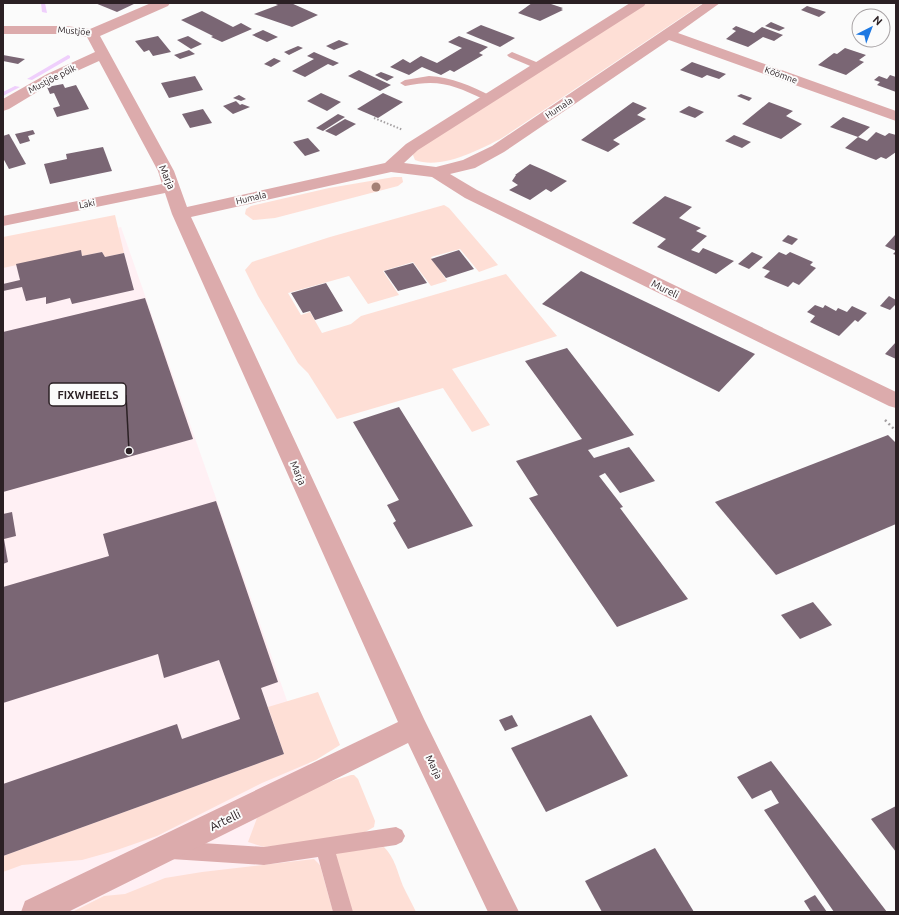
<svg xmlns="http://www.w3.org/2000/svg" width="899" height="915" font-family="Ubuntu,sans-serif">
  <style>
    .built { fill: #fff0f4 }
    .green { fill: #fedfd6 }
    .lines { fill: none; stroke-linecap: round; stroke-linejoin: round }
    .stream { fill: #efcffc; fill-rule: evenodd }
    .building { fill: #7a6674 }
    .path-far1 { stroke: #a4a0a2; stroke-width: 2; stroke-dasharray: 1.5 2; stroke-linecap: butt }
    .path { stroke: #a4a0a2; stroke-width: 2.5; stroke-dasharray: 2 3; stroke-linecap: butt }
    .service { fill: #dcabac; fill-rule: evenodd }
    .minor { fill: #dcabac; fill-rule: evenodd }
    .tree { fill: #a48075 }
    .labels { text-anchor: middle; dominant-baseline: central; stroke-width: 4; stroke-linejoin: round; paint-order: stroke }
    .far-street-label { font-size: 9px; fill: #2b2024; stroke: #fbfbfb }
    .street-label { font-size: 10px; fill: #2b2024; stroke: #fbfbfb }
    .near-street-label { font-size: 12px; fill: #2b2024; stroke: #fbfbfb }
    .leader { fill: none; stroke: #2b2024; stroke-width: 1.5 }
    .callout-dot { fill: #2b2024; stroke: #fbfbfb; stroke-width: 1.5 }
    .callout { fill: #fbfbfb; stroke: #2b2024; stroke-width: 1.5 }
    .callout-label { font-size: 11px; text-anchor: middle; font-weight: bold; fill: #2b2024 }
  </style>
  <rect width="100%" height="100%" fill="#fbfbfb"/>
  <polygon class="built" points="121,227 361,912 3,912 3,253"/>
  <g class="green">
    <path d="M647,3H703L502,138C479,150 441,170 415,160L413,155L414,151Z"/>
    <polygon points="394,177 402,177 403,182 398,186 275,218 253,220 245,214 246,209 251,206 329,188"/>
    <polygon points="444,205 449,208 498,265 479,272 460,249 431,257 447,281 431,286 413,262 383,271 399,295 368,304 349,276 288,293 301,315 310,312 322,333 351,324 361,316 506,274 557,336 452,369 490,425 472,432 443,388 337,419 308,373 298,363 258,296 245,270 252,262 330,237"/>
    <polygon points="115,215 124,253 105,257 102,252 82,256 81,251 3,268 3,237"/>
    <polygon points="318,692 340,745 316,760 262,783 157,836 114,851 82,860 22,865 3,872 3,856 284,754 268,707"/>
    <polygon points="351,775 354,775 358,779 375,821 374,827 358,836 264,847 248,842 257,818 323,784"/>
    <path d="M384,847C395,858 397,871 403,886C407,895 412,903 416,912H352L334,853Z"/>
    <polygon points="314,859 320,865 333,912 72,912 104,896 125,894 165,878 202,872"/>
  </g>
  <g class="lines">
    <g class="stream">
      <polygon points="41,3 45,3 47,13 42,12"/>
      <polygon points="68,55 70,56 70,58 32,80 27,79"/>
      <polygon points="15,86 20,87 3,96 3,92"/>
    </g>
  </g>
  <g class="building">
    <polygon points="95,3 136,3 117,12"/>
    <polygon points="273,3 291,3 318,15 292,27 254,14 278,5"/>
    <polygon points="532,3 536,4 548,3 563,8 561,9 563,10 540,21 518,13"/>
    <polygon points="807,6 826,12 819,17 801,10"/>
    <polygon points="202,11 233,27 241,23 252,29 222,42 211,37 213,36 181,20"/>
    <polygon points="771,22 785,28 779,31 765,26"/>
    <polygon points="481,25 515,38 500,47 466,33"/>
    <polygon points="736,26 754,33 762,27 783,35 774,41 763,37 748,47 726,39 736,31 732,29"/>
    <polygon points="263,30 278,37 267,42 252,35"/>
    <polygon points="158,36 171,52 153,56 149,50 144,52 135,41"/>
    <polygon points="188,36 202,44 191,49 177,40"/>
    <polygon points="459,36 488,47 479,53 483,55 454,72 450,70 441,75 422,67 409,75 390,67 403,59 410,63 421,56 437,63 462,48 448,42"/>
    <polygon points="339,40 349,44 334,50 326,46"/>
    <polygon points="298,46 303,48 289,55 284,52"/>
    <polygon points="845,48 866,55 859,60 864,62 846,75 818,65 834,53 837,54"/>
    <polygon points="189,50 195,54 180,59 174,55"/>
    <polygon points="314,52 339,63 333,66 328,64 305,77 292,71 314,59 307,56"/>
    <polygon points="3,55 25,59 18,64 3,61"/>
    <polygon points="274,58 281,61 271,67 264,64"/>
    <polygon points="692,62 726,74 719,79 707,75 702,78 680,70"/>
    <polygon points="359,70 391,85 380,91 348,76"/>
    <polygon points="381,72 394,77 387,81 375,75"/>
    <polygon points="890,75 896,77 896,92 877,85 880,82 874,80 879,76 887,79"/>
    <polygon points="195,76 203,90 169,98 161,83"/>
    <polygon points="63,84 65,88 76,85 89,109 57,117 53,108 60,106 54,93 50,94 47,87"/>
    <polygon points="321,93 341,102 327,111 307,101"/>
    <polygon points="383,93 403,102 378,118 357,109"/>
    <polygon points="741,94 752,98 749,101 737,96"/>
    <polygon points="239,95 246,99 241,101 233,98"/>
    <polygon points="236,101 240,105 242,104 250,107 233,114 223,106"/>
    <polygon points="633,102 647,108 637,115 646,119 613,140 620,144 608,152 581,140"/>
    <polygon points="769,102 793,111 786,116 802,124 781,139 742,124"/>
    <polygon points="689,106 704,112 695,118 679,112"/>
    <polygon points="203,109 212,123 190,128 182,114"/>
    <polygon points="338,114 345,117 323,131 316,128"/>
    <polygon points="843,117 870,127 858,137 830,127"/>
    <polygon points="345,119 356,124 336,136 325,131"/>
    <polygon points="33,130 35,134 28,136 30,141 20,144 15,134"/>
    <polygon points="876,132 885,136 889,133 896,135 896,152 886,159 881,157 876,160 845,148 858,137 867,141"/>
    <polygon points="9,134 26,164 9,169 3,158 3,136"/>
    <polygon points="734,135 751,142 742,148 725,141"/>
    <polygon points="308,138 320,151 305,156 293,142"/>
    <polygon points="103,147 112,171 50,184 44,164 67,159 66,154"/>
    <polygon points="530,164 546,171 567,181 551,192 546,189 530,200 509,190 518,185 512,181 516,175 515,175"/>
    <polygon points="665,196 692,207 679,218 701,228 696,231 707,236 691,250 699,253 703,248 734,261 716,274 657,247 666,239 632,223"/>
    <polygon points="788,235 798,239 792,245 782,241"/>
    <polygon points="895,235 896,236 896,255 893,254 896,251 885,246"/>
    <polygon points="81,250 82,256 102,252 105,257 124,253 134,290 72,304 70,298 46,304 46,297 26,301 22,287 3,291 3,284 20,280 16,264"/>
    <polygon points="459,250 474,269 446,278 431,259"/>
    <polygon points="752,252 763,257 749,269 738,264"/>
    <polygon points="779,252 786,255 790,252 813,262 810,265 816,268 799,285 793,282 788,287 764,277 770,271 762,268"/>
    <polygon points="413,263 427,283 398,291 384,271"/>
    <polygon points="581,271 755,354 719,392 542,304"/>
    <polygon points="326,283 343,311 315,320 310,311 303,313 291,293"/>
    <polygon points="889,296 896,300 896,304 890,310 880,306"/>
    <polygon points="145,298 193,439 3,492 3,332"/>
    <polygon points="815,305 823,308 825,305 836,311 838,308 847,312 852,306 867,313 858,322 855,320 839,336 810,322 815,316 807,312"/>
    <polygon points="896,342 896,359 885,354"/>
    <polygon points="567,348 634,435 588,450 594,458 629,447 655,481 620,493 605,473 599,476 623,507 620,508 688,599 617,627 529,498 538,495 516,461 582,439 525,361"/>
    <polygon points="399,407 473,526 408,549 393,523 396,521 387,505 399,500 353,422"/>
    <polygon points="888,435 896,443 896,524 776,575 715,502"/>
    <polygon points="216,501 278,682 261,688 284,754 3,856 3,784 177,724 182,739 240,719 219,660 164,678 158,654 3,703 3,587 109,556 103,534"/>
    <polygon points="12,512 16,536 4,539 8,562 3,564 3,514"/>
    <polygon points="813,602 832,625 800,639 781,615"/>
    <polygon points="512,715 518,726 505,731 499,720"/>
    <polygon points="591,715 628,776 546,812 511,748"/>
    <polygon points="771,761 887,912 834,912 764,810 779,803 771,790 752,799 737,777"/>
    <polygon points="896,806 896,852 871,819"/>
    <polygon points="655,848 694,912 602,912 585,881"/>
    <polygon points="815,895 827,912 811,912 804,901"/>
  </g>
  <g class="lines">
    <polyline class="path-far1" points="374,118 403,130"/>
    <polyline class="path" points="885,420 896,431"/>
    <g class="service">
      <polygon points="512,52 541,64 543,66 541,68 535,68 509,57 507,55"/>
      <path d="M429,76C452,77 471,86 491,96L493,98L488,101L485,100C453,85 440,79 405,86L400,83L405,80Z"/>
      <polygon points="396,827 402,830 405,836 402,842 396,845 336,854 353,912 333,912 318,857 264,865 171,859 164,856 162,850 164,844 171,841 264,847"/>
    </g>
    <polygon class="minor" points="151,3 170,3 168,6 100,36 174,171 187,207 385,163 406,144 630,3 646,3 644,6 418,150 404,163 436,167 463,160 492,146 704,3 720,3 678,33 896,111 896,121 669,40 504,152 475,168 450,174 477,190 896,392 896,408 889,406 465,198 432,177 391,172 191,217 424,719 519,912 488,912 408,743 68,912 21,912 25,901 398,722 172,214 165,193 3,226 3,216 162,184 158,171 99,61 57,80 9,109 3,111 3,99 47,74 95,52 87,37 66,34 3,34 3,26 66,26 90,29"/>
  </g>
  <circle class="tree" cx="376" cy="187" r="4.5"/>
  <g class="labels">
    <g class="far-street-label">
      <text transform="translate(74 31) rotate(5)">Mustjõe</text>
      <text transform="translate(781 75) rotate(20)">Köömne</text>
      <text transform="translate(52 79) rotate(-27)">Mustjõe põik</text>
      <text transform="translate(559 108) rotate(-34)">Humala</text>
      <text transform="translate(251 198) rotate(-13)">Humala</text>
      <text transform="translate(87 204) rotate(-11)">Laki</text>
    </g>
    <g class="street-label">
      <text transform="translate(167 177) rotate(67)">Marja</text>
      <text transform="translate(665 289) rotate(26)">Mureli</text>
      <text transform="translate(298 473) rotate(66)">Marja</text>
      <text transform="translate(434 767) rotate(64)">Marja</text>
    </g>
    <g class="near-street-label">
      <text transform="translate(225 820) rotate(-26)">Artelli</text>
    </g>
  </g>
  <path class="leader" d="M129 451L126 395"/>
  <circle class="callout-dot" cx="129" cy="451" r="4"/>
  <rect class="callout" x="49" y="383" width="77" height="23" rx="4"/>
  <g class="callout-label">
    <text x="88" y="399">FIXWHEELS</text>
  </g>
  <rect width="899" height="915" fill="none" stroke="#2b2024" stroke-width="8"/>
  <g transform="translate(871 28) rotate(42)"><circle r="19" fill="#fbfbfb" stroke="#a8a3a5"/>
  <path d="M0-3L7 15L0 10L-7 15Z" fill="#1d78e2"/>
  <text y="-6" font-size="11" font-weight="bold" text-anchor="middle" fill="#2b2024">N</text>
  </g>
</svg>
